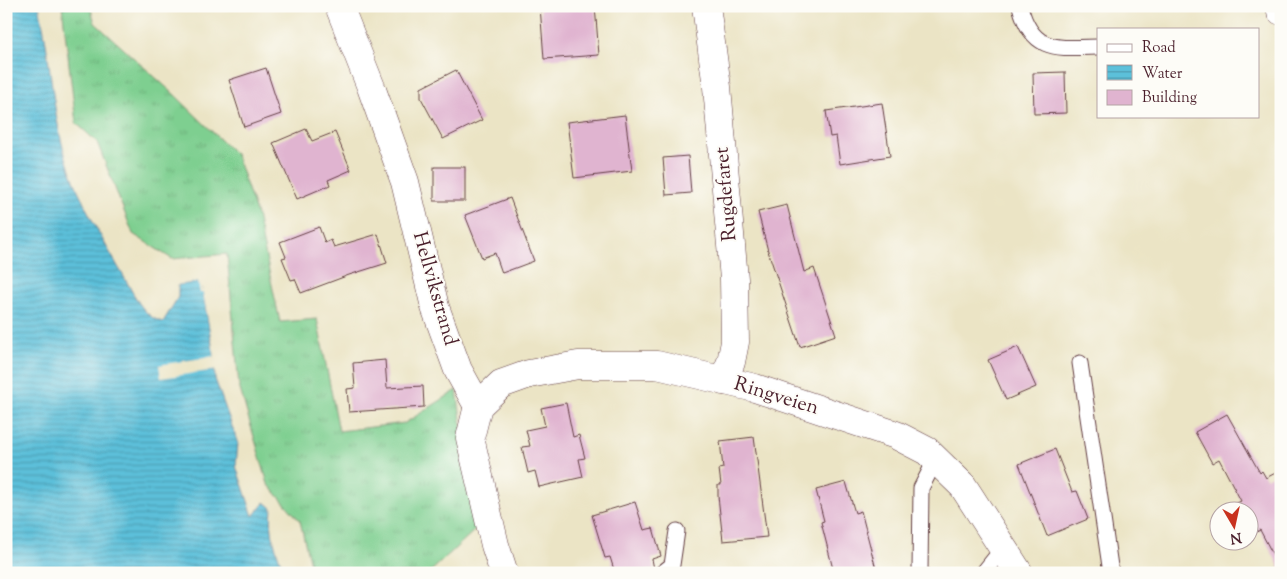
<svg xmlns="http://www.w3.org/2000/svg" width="1287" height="579" font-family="'Sorts Mill Goudy',serif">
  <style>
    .grass { fill: url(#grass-tufts); stroke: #64775e }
    .water { fill: url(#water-rules); stroke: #537082 }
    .pier { fill: #ebe4c5 }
    .building { fill: #e0b4d0 }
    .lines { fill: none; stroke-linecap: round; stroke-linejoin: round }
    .lane-casing { stroke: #623d42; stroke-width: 17 }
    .street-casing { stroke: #623d42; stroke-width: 29 }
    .lane { stroke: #fff; stroke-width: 15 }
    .street { stroke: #fff; stroke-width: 28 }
    .labels { text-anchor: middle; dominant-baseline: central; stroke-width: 4; stroke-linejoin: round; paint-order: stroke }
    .street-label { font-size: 20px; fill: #4a1f2b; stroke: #fdfcf7 }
  </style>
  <defs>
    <pattern id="grass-tufts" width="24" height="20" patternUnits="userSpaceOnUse" patternTransform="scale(1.25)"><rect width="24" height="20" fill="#7ecf90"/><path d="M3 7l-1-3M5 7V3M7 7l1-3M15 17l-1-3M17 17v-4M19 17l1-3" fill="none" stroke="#6eb17c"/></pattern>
    <pattern id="water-rules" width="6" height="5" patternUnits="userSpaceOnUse" patternTransform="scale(1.25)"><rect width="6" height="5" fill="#5cc0da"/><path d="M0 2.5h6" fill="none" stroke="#4e9bb1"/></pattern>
  </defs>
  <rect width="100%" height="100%" fill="#fdfcf7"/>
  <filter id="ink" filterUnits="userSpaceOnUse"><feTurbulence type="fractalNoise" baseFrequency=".02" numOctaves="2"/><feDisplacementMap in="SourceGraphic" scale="10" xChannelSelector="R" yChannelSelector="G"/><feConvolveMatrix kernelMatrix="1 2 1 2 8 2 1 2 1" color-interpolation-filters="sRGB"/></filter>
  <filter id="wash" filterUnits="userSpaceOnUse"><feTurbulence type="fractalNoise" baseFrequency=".0096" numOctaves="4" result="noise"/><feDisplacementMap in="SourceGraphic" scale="20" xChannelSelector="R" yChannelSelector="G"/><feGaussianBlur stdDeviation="1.12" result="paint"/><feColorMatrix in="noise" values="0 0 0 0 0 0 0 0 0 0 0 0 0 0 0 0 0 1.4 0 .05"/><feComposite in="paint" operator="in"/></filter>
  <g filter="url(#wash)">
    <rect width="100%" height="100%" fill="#ebe4c5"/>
    <polygon class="grass" points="62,6 90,6 95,23 175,95 236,155 257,215 280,322 317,319 339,431 405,423 457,390 476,529 429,573 312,573 300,521 268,484 239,386 227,254 172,259 133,234 97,142 76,123"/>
    <path class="water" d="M6,6H39C49,49 51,92 60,135C71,186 98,232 124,277C133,292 143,318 163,322L178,297V285L198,282L203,292L213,350L215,379L238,443L236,466L253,516L265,502L272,508C269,531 276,552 285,573H6Z"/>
    <polygon class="pier" points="198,279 202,290 206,292 216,370 161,378 159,365 215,356 203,293 200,293 198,282 175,285 177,282"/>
    <g id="blocks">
      <g class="building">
        <polygon points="540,6 595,6 599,55 544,59"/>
        <polygon points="266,68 281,114 244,127 229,80"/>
        <polygon points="456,70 482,120 443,139 421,98 421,88"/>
        <polygon points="1065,72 1066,113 1034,114 1033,73"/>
        <polygon points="882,103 890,156 840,164 836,136 830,137 826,111"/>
        <polygon points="625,115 632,171 574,178 567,122"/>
        <polygon points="306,129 312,141 335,132 351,170 328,180 330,185 297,199 273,143"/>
        <polygon points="688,156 691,193 666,195 663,158"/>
        <rect x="434" y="167" width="31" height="34"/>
        <polygon points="510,198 534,261 502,273 495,253 482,258 465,215"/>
        <polygon points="787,205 804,272 814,268 836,335 800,347 768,251 758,212"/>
        <polygon points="319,227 325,243 331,240 334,247 378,234 387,263 349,275 301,293 295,279 291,280 282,258 286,257 280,242"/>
        <polygon points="1018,347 1036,387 1006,400 988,360"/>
        <polygon points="385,360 387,388 423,386 424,407 349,412 347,389 355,388 353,363"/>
        <polygon points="566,403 573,437 579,435 585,458 579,459 583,477 539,487 535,471 528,473 522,447 530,446 526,430 545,426 541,408"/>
        <polygon points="1227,414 1260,473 1262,471 1266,478 1281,470 1281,570 1260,530 1253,534 1250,526 1250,512 1242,512 1237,503 1241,501 1219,459 1212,463 1195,432"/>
        <polygon points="754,437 767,537 723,541 718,496 718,485 721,485 719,469 723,468 720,441"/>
        <polygon points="1055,449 1072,492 1077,491 1088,519 1047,536 1019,464"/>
        <polygon points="846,482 855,513 861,511 877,573 834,573 821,522 824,521 816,490"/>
        <polygon points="635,502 644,530 653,528 661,556 652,559 654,569 640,573 615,573 610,557 605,558 592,515"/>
      </g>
    </g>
  </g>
  <g filter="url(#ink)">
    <use href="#blocks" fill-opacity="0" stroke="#623d42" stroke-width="1"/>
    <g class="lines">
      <defs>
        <g id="lane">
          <path d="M1020,6C1032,53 1057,48 1098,47"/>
          <polyline points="1080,363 1111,573"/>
          <polyline points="662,573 672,565 677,531"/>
          <polyline points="920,573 921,488 936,459"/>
          <polyline points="983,573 1003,548"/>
        </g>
        <g id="street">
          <polyline points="339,6 371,87 405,182 435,307 458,370 478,406"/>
          <polyline points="706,6 717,87 734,279 735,342 731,362 723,381"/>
          <polyline points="1280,6 1281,11"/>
          <polyline points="504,573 495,545 470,438 478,406 501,384 529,374 578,365 657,365 755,388 896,435 927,451 963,486 1019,573"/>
        </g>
      </defs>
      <use href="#lane" class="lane-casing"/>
      <use href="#street" class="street-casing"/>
      <use href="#lane" class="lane"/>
      <use href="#street" class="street"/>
    </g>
  </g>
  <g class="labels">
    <g class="street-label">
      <text transform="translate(727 194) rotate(-95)">Rugdefaret</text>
      <text transform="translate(434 289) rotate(74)">Hellvikstrand</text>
      <text transform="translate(776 397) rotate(17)">Ringveien</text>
    </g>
  </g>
  <rect width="1287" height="579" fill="none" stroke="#fdfcf7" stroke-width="25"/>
  <rect x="1097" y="28" width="162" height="90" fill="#fdfcf7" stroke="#b5a4a5"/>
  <rect x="1107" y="44" width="25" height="8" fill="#ffffff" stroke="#b5a4a5"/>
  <text x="1142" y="52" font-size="15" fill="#4a1f2b">Road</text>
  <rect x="1107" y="65" width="25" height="15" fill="url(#water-rules)" stroke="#b5a4a5"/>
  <text x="1142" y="78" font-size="15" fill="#4a1f2b">Water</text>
  <rect x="1107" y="90" width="25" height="15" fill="#e0b4d0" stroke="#b5a4a5"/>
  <text x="1142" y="102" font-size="15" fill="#4a1f2b">Building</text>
  <g transform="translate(1234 526) rotate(171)"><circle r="24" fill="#fdfcf7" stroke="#b5a4a5"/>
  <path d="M0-4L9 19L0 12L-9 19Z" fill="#c8321e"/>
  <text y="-8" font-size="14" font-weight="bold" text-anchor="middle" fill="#4a1f2b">N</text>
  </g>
</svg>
